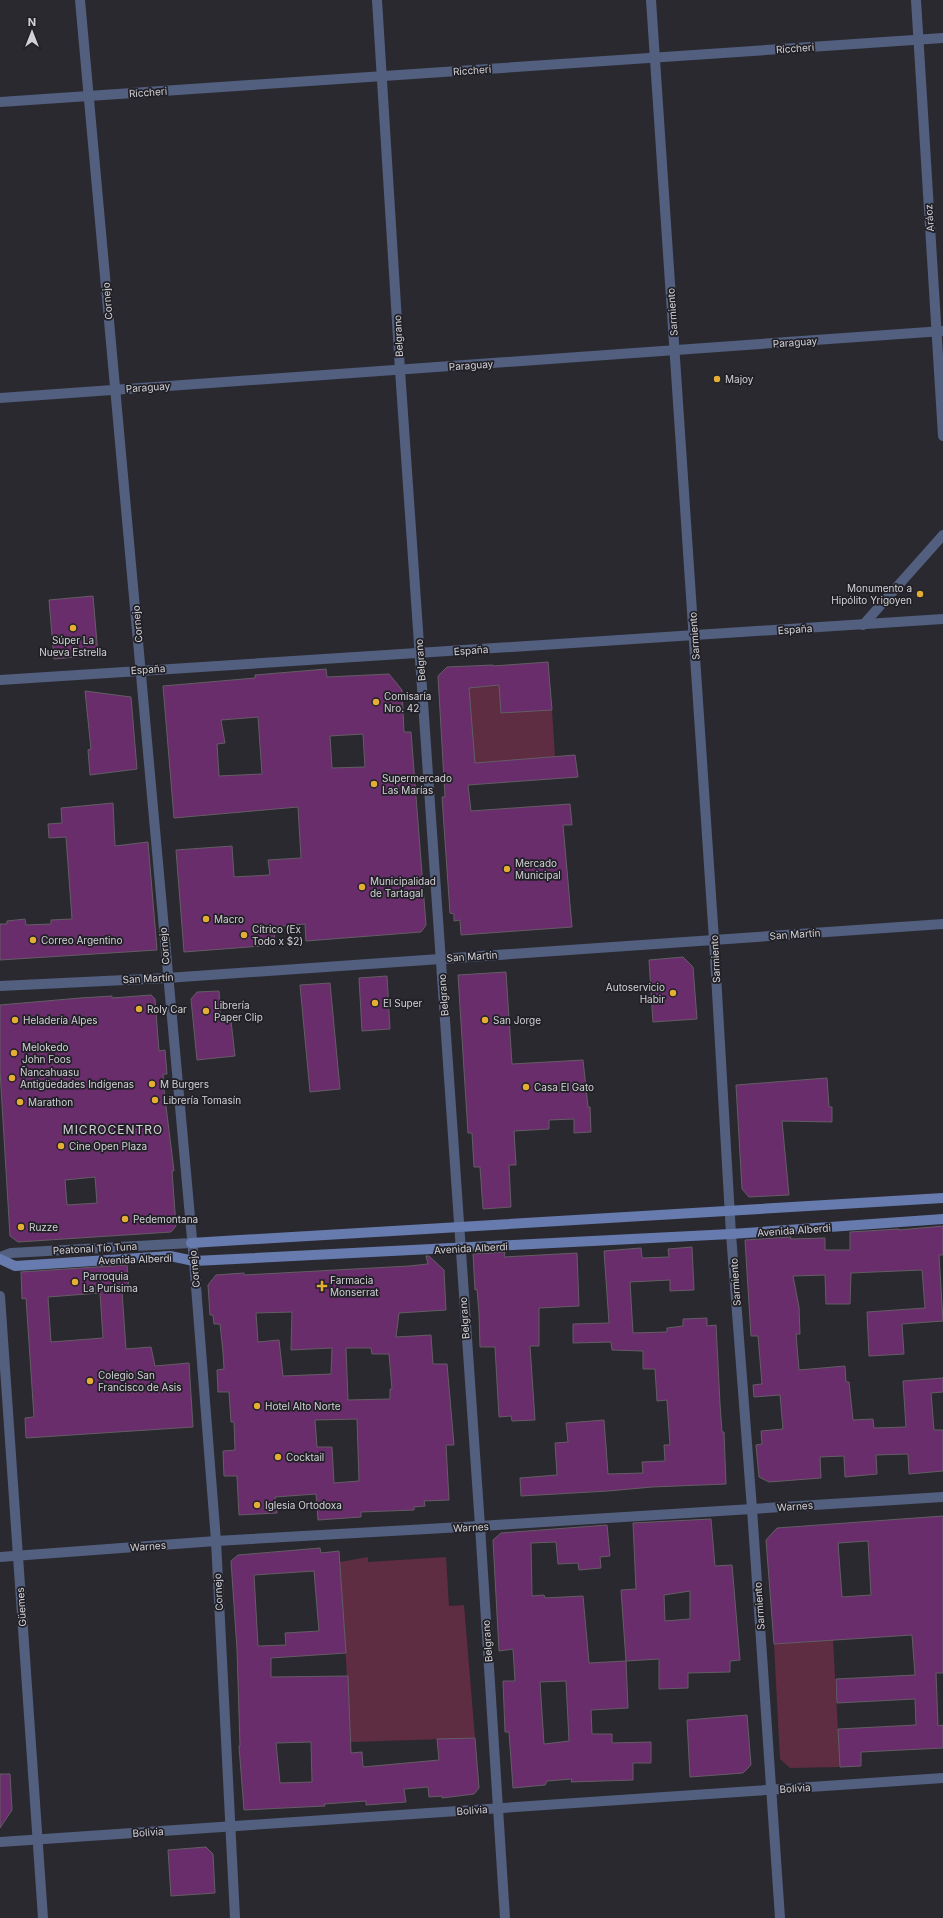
<svg xmlns="http://www.w3.org/2000/svg" width="943" height="1918" font-family="Inter,sans-serif">
  <style>
    .green { fill: #5e2d42 }
    .building { fill: #692d6c; stroke: #645d64; fill-rule: evenodd }
    .lines { fill: none; stroke-linecap: round; stroke-linejoin: round }
    .pedestrian { stroke: #525f7f; stroke-width: 10 }
    .minor { stroke: #525f7f; stroke-width: 10 }
    .tertiary { stroke: #525f7f; stroke-width: 10 }
    .secondary { stroke: #677baf; stroke-width: 10 }
    .poi-dot { fill: #e4ae35; stroke: #212026; stroke-width: 1.5 }
    .labels { text-anchor: middle; dominant-baseline: central; stroke-width: 3.5; stroke-linejoin: round; paint-order: stroke }
    .street-label { font-size: 10px; fill: #d2d1d6; stroke: #212026 }
    .poi-label { font-size: 10px; fill: #d2d1d6; stroke: #212026; text-anchor: start }
    .quarter-label { font-size: 12px; letter-spacing: 1px; fill: #d2d1d6; stroke: #212026 }
  </style>
  <rect width="100%" height="100%" fill="#2b2930"/>
  <g class="green">
    <polygon points="499,685 501,713 552,710 555,757 475,763 469,688"/>
    <polygon points="368,1557 368,1562 446,1557 449,1606 464,1605 475,1738 351,1742 340,1562"/>
    <polygon points="833,1640 840,1767 790,1768 780,1759 774,1644"/>
  </g>
  <g class="building">
    <polygon points="93,596 98,655 54,659 49,600"/>
    <polygon points="548,662 552,710 501,713 499,685 469,688 475,763 575,755 578,777 468,785 471,811 570,804 572,825 563,825 572,927 461,935 460,920 454,921 454,914 450,913 442,797 445,797 438,676 447,667 493,665 493,666"/>
    <path d="M326,669L327,677L389,674L402,690L404,732H411L426,925L421,932L306,941L305,924L274,927L275,945L184,952L176,850L232,846L234,877L270,875L268,860L301,858L298,807L174,818L163,686L255,678V675ZM258,717L262,774L219,776L217,744L225,743L221,720ZM363,734L365,767L332,768L330,736Z"/>
    <polygon points="85,691 131,697 137,769 90,775 88,750 91,749"/>
    <polygon points="113,803 115,846 148,842 157,950 0,960 0,924 7,924 7,921 25,919 26,925 51,924 51,920 72,919 66,837 49,838 48,824 62,823 61,808"/>
    <polygon points="683,957 693,967 697,1019 653,1022 649,960"/>
    <polygon points="506,972 512,1064 583,1060 588,1107 590,1107 591,1132 574,1133 574,1119 549,1120 549,1129 514,1131 516,1165 509,1165 511,1207 483,1209 480,1167 474,1167 472,1133 468,1133 458,975"/>
    <polygon points="387,976 390,1029 362,1031 359,978"/>
    <polygon points="330,983 340,1089 310,1092 300,985"/>
    <polygon points="219,991 221,1022 231,1021 235,1056 197,1060 191,999 197,992"/>
    <path d="M151,995L155,999L159,1051L165,1050L167,1074H163L164,1090L174,1171H172L176,1226L171,1232L18,1242L10,1236L0,1071V1005L80,998L112,996V998ZM95,1177L97,1203L67,1205L65,1180Z"/>
    <polygon points="827,1078 829,1107 832,1107 832,1122 782,1121 789,1195 749,1197 742,1189 736,1085"/>
    <polygon points="943,1226 943,1255 939,1255 943,1321 902,1324 904,1354 869,1356 867,1312 925,1308 922,1270 851,1273 850,1304 826,1304 825,1275 793,1276 799,1307 800,1334 796,1334 799,1370 845,1366 846,1382 849,1382 853,1420 873,1419 874,1428 906,1427 903,1381 943,1378 943,1392 931,1393 934,1430 943,1430 943,1471 909,1474 908,1454 876,1455 877,1474 845,1477 844,1456 820,1457 821,1478 769,1482 759,1477 756,1445 762,1444 761,1431 783,1429 780,1395 754,1397 753,1385 762,1384 758,1336 751,1336 745,1240 791,1237 790,1239 825,1238 825,1250 850,1250 850,1232 899,1229 899,1230"/>
    <polygon points="692,1247 694,1290 670,1291 670,1280 630,1282 633,1333 667,1332 667,1328 683,1326 683,1319 707,1318 707,1326 716,1325 720,1404 722,1432 724,1432 726,1484 652,1487 608,1491 521,1496 520,1478 557,1475 555,1443 568,1442 566,1423 604,1420 608,1474 643,1473 642,1462 665,1461 664,1445 670,1445 667,1400 657,1401 655,1369 643,1369 643,1351 612,1350 611,1342 573,1343 573,1324 609,1323 604,1251 641,1248 642,1258 669,1257 668,1249"/>
    <polygon points="505,1252 504,1257 577,1253 579,1306 539,1308 539,1346 530,1346 535,1420 512,1421 511,1416 499,1417 495,1347 480,1347 479,1313 477,1289 475,1290 473,1254"/>
    <path d="M426,1256H429L444,1270L446,1310L399,1313L396,1337L431,1335L433,1364H447L454,1445H446L449,1500L424,1501L425,1506L414,1507V1510L361,1512V1517L318,1520L316,1494L275,1497L277,1513L239,1515L237,1476H224L223,1451L235,1450L234,1422H231L229,1392H218L217,1370L224,1369L223,1352L220,1324H214L213,1315H210L208,1285L216,1275L244,1273V1275L409,1266L428,1264ZM292,1312L291,1350L332,1348L331,1374L283,1376L279,1340L258,1342L256,1313ZM346,1348H371L372,1354H389L392,1389H390V1399L348,1400ZM357,1419L359,1481L334,1483L332,1447H317L315,1420Z"/>
    <path d="M127,1265L129,1292H122L126,1349L151,1347L155,1366L189,1363L193,1427L26,1438L25,1418L34,1417L26,1298L22,1299L21,1272ZM100,1293L103,1338L51,1342L48,1297Z"/>
    <path d="M943,1516V1673H936L938,1726L943,1725V1748L861,1752V1766L840,1767L838,1729L916,1725L915,1699L837,1703L836,1679L915,1675L912,1635L774,1644L766,1540L777,1528ZM868,1541L871,1595L842,1597L838,1543Z"/>
    <path d="M711,1519L715,1566L732,1565L740,1660L730,1661V1672L688,1673V1688L659,1689V1659L626,1661L621,1590L636,1589L633,1523ZM690,1591V1619L665,1621L664,1595Z"/>
    <path d="M607,1525L610,1556L600,1557L601,1568L579,1570L578,1563L558,1564L556,1542L531,1543L532,1596L544,1595L545,1598L583,1596L589,1663L626,1661L628,1708L591,1710L592,1734H612V1743L651,1742V1763H633V1780L571,1782L572,1779L547,1781L545,1785L513,1788L509,1732H505L503,1681H515L513,1649L499,1651L493,1540L501,1533ZM566,1681L569,1741L544,1744L540,1682Z"/>
    <path d="M320,1548L321,1553L339,1551L346,1653L271,1658V1677L348,1676L351,1753L362,1752L363,1767L439,1760L437,1739L475,1738L479,1788L474,1794L442,1798V1796L429,1797L428,1787L404,1789L406,1802L366,1805V1801L324,1804L325,1806L244,1810L239,1746H240L237,1649L231,1561L238,1555ZM314,1571L319,1631L285,1633L286,1645L258,1646L254,1575ZM311,1742L312,1782L280,1783L276,1743Z"/>
    <polygon points="747,1715 751,1765 743,1773 690,1777 687,1720"/>
    <polygon points="0,1774 10,1774 12,1810 0,1828"/>
    <polygon points="206,1847 213,1854 215,1893 171,1896 168,1850"/>
  </g>
  <g class="lines">
    <g class="pedestrian">
      <polyline points="863,625 943,535"/>
      <polyline points="0,1257 11,1253 191,1243"/>
    </g>
    <g class="minor">
      <polyline points="80,0 194,1261 216,1541 235,1918"/>
      <polyline points="377,0 400,370 480,1526 505,1918"/>
      <polyline points="0,102 943,38"/>
      <polyline points="0,398 943,331"/>
      <polyline points="0,680 943,619"/>
      <polyline points="0,1296 43,1918"/>
      <polyline points="0,1557 216,1541 480,1526 943,1497"/>
      <polyline points="0,1842 943,1778"/>
    </g>
    <g class="tertiary">
      <polyline points="651,0 714,940 731,1234 752,1509 780,1918"/>
      <polyline points="916,0 943,436"/>
      <polyline points="0,986 167,978 943,924"/>
    </g>
    <g class="secondary">
      <polyline points="191,1243 943,1198"/>
      <polyline points="0,1259 15,1266 170,1256 194,1261 731,1234 943,1219"/>
    </g>
  </g>
  <g class="poi-dot">
    <circle cx="717" cy="379" r="4"/>
    <circle cx="920" cy="594" r="4"/>
    <circle cx="73" cy="628" r="4"/>
    <circle cx="376" cy="702" r="4"/>
    <circle cx="374" cy="784" r="4"/>
    <circle cx="507" cy="869" r="4"/>
    <circle cx="362" cy="887" r="4"/>
    <circle cx="206" cy="919" r="4"/>
    <circle cx="244" cy="935" r="4"/>
    <circle cx="33" cy="940" r="4"/>
    <circle cx="673" cy="993" r="4"/>
    <circle cx="375" cy="1003" r="4"/>
    <circle cx="139" cy="1009" r="4"/>
    <circle cx="206" cy="1011" r="4"/>
    <circle cx="15" cy="1020" r="4"/>
    <circle cx="485" cy="1020" r="4"/>
    <circle cx="14" cy="1053" r="4"/>
    <circle cx="12" cy="1078" r="4"/>
    <circle cx="152" cy="1084" r="4"/>
    <circle cx="526" cy="1087" r="4"/>
    <circle cx="155" cy="1100" r="4"/>
    <circle cx="20" cy="1102" r="4"/>
    <circle cx="61" cy="1146" r="4"/>
    <circle cx="125" cy="1219" r="4"/>
    <circle cx="21" cy="1227" r="4"/>
    <circle cx="75" cy="1282" r="4"/>
    <path d="M320 1280h4v4h4v4h-4v4h-4v-4h-4v-4h4z"/>
    <circle cx="90" cy="1381" r="4"/>
    <circle cx="257" cy="1406" r="4"/>
    <circle cx="278" cy="1457" r="4"/>
    <circle cx="257" cy="1505" r="4"/>
  </g>
  <g class="labels">
    <g class="street-label">
      <text transform="translate(795 48) rotate(-4)">Riccheri</text>
      <text transform="translate(472 70) rotate(-4)">Riccheri</text>
      <text transform="translate(148 92) rotate(-4)">Riccheri</text>
      <text transform="translate(929 218) rotate(-94)">Aráoz</text>
      <text transform="translate(107 301) rotate(-95)">Cornejo</text>
      <text transform="translate(672 312) rotate(-94)">Sarmiento</text>
      <text transform="translate(398 336) rotate(-93)">Belgrano</text>
      <text transform="translate(795 342) rotate(-4)">Paraguay</text>
      <text transform="translate(471 365) rotate(-4)">Paraguay</text>
      <text transform="translate(148 387) rotate(-4)">Paraguay</text>
      <text transform="translate(137 624) rotate(-95)">Cornejo</text>
      <text transform="translate(795 629) rotate(-4)">España</text>
      <text transform="translate(694 636) rotate(-94)">Sarmiento</text>
      <text transform="translate(471 650) rotate(-4)">España</text>
      <text transform="translate(420 660) rotate(-94)">Belgrano</text>
      <text transform="translate(148 669) rotate(-4)">España</text>
      <text transform="translate(795 934) rotate(-4)">San Martín</text>
      <text transform="translate(164 946) rotate(-95)">Cornejo</text>
      <text transform="translate(472 956) rotate(-4)">San Martín</text>
      <text transform="translate(715 959) rotate(-93)">Sarmiento</text>
      <text transform="translate(148 978) rotate(-3)">San Martín</text>
      <text transform="translate(443 995) rotate(-94)">Belgrano</text>
      <text transform="translate(794 1230) rotate(-4)">Avenida Alberdi</text>
      <text transform="translate(95 1248) rotate(-3)">Peatonal Tío Tuna</text>
      <text transform="translate(471 1248) rotate(-3)">Avenida Alberdi</text>
      <text transform="translate(135 1259) rotate(-2)">Avenida Alberdi</text>
      <text transform="translate(194 1269) rotate(-96)">Cornejo</text>
      <text transform="translate(735 1282) rotate(-94)">Sarmiento</text>
      <text transform="translate(464 1318) rotate(-94)">Belgrano</text>
      <text transform="translate(795 1506) rotate(-4)">Warnes</text>
      <text transform="translate(471 1527) rotate(-3)">Warnes</text>
      <text transform="translate(148 1546) rotate(-4)">Warnes</text>
      <text transform="translate(218 1592) rotate(-93)">Cornejo</text>
      <text transform="translate(759 1606) rotate(-94)">Sarmiento</text>
      <text transform="translate(21 1607) rotate(-94)">Güemes</text>
      <text transform="translate(487 1641) rotate(-94)">Belgrano</text>
      <text transform="translate(795 1788) rotate(-4)">Bolivia</text>
      <text transform="translate(472 1810) rotate(-4)">Bolivia</text>
      <text transform="translate(148 1832) rotate(-4)">Bolivia</text>
    </g>
    <g class="poi-label">
      <text x="725" y="379">Majoy</text>
      <text x="912" y="588" text-anchor="end">Monumento a<tspan x="912" dy="12">Hipólito Yrigoyen</tspan></text>
      <text x="73" y="640" text-anchor="middle">Súper La<tspan x="73" dy="12">Nueva Estrella</tspan></text>
      <text x="384" y="696">Comisaría<tspan x="384" dy="12">Nro. 42</tspan></text>
      <text x="382" y="778">Supermercado<tspan x="382" dy="12">Las Marías</tspan></text>
      <text x="515" y="863">Mercado<tspan x="515" dy="12">Municipal</tspan></text>
      <text x="370" y="881">Municipalidad<tspan x="370" dy="12">de Tartagal</tspan></text>
      <text x="214" y="919">Macro</text>
      <text x="252" y="929">Cítrico (Ex<tspan x="252" dy="12">Todo x $2)</tspan></text>
      <text x="41" y="940">Correo Argentino</text>
      <text x="665" y="987" text-anchor="end">Autoservicio<tspan x="665" dy="12">Habir</tspan></text>
      <text x="383" y="1003">El Super</text>
      <text x="214" y="1005">Librería<tspan x="214" dy="12">Paper Clip</tspan></text>
      <text x="147" y="1009">Roly Car</text>
      <text x="23" y="1020">Heladería Alpes</text>
      <text x="493" y="1020">San Jorge</text>
      <text x="22" y="1047">Melokedo<tspan x="22" dy="12">John Foos</tspan></text>
      <text x="20" y="1072">Ñancahuasu<tspan x="20" dy="12">Antigüedades Indígenas</tspan></text>
      <text x="160" y="1084">M Burgers</text>
      <text x="534" y="1087">Casa El Gato</text>
      <text x="163" y="1100">Librería Tomasín</text>
      <text x="28" y="1102">Marathon</text>
      <text x="69" y="1146">Cine Open Plaza</text>
      <text x="133" y="1219">Pedemontana</text>
      <text x="29" y="1227">Ruzze</text>
      <text x="83" y="1276">Parroquia<tspan x="83" dy="12">La Purísima</tspan></text>
      <text x="330" y="1280">Farmacia<tspan x="330" dy="12">Monserrat</tspan></text>
      <text x="98" y="1375">Colegio San<tspan x="98" dy="12">Francisco de Asis</tspan></text>
      <text x="265" y="1406">Hotel Alto Norte</text>
      <text x="286" y="1457">Cocktail</text>
      <text x="265" y="1505">Iglesia Ortodoxa</text>
    </g>
    <g class="quarter-label">
      <text x="113" y="1129">MICROCENTRO</text>
    </g>
  </g>
  <g transform="translate(32 32)" stroke="#212026" stroke-width="3" paint-order="stroke">
  <path d="M0-3L7 15L0 10L-7 15Z" fill="#d2d1d6"/>
  <text y="-6" font-size="11" font-weight="bold" text-anchor="middle" fill="#d2d1d6">N</text>
  </g>
</svg>
